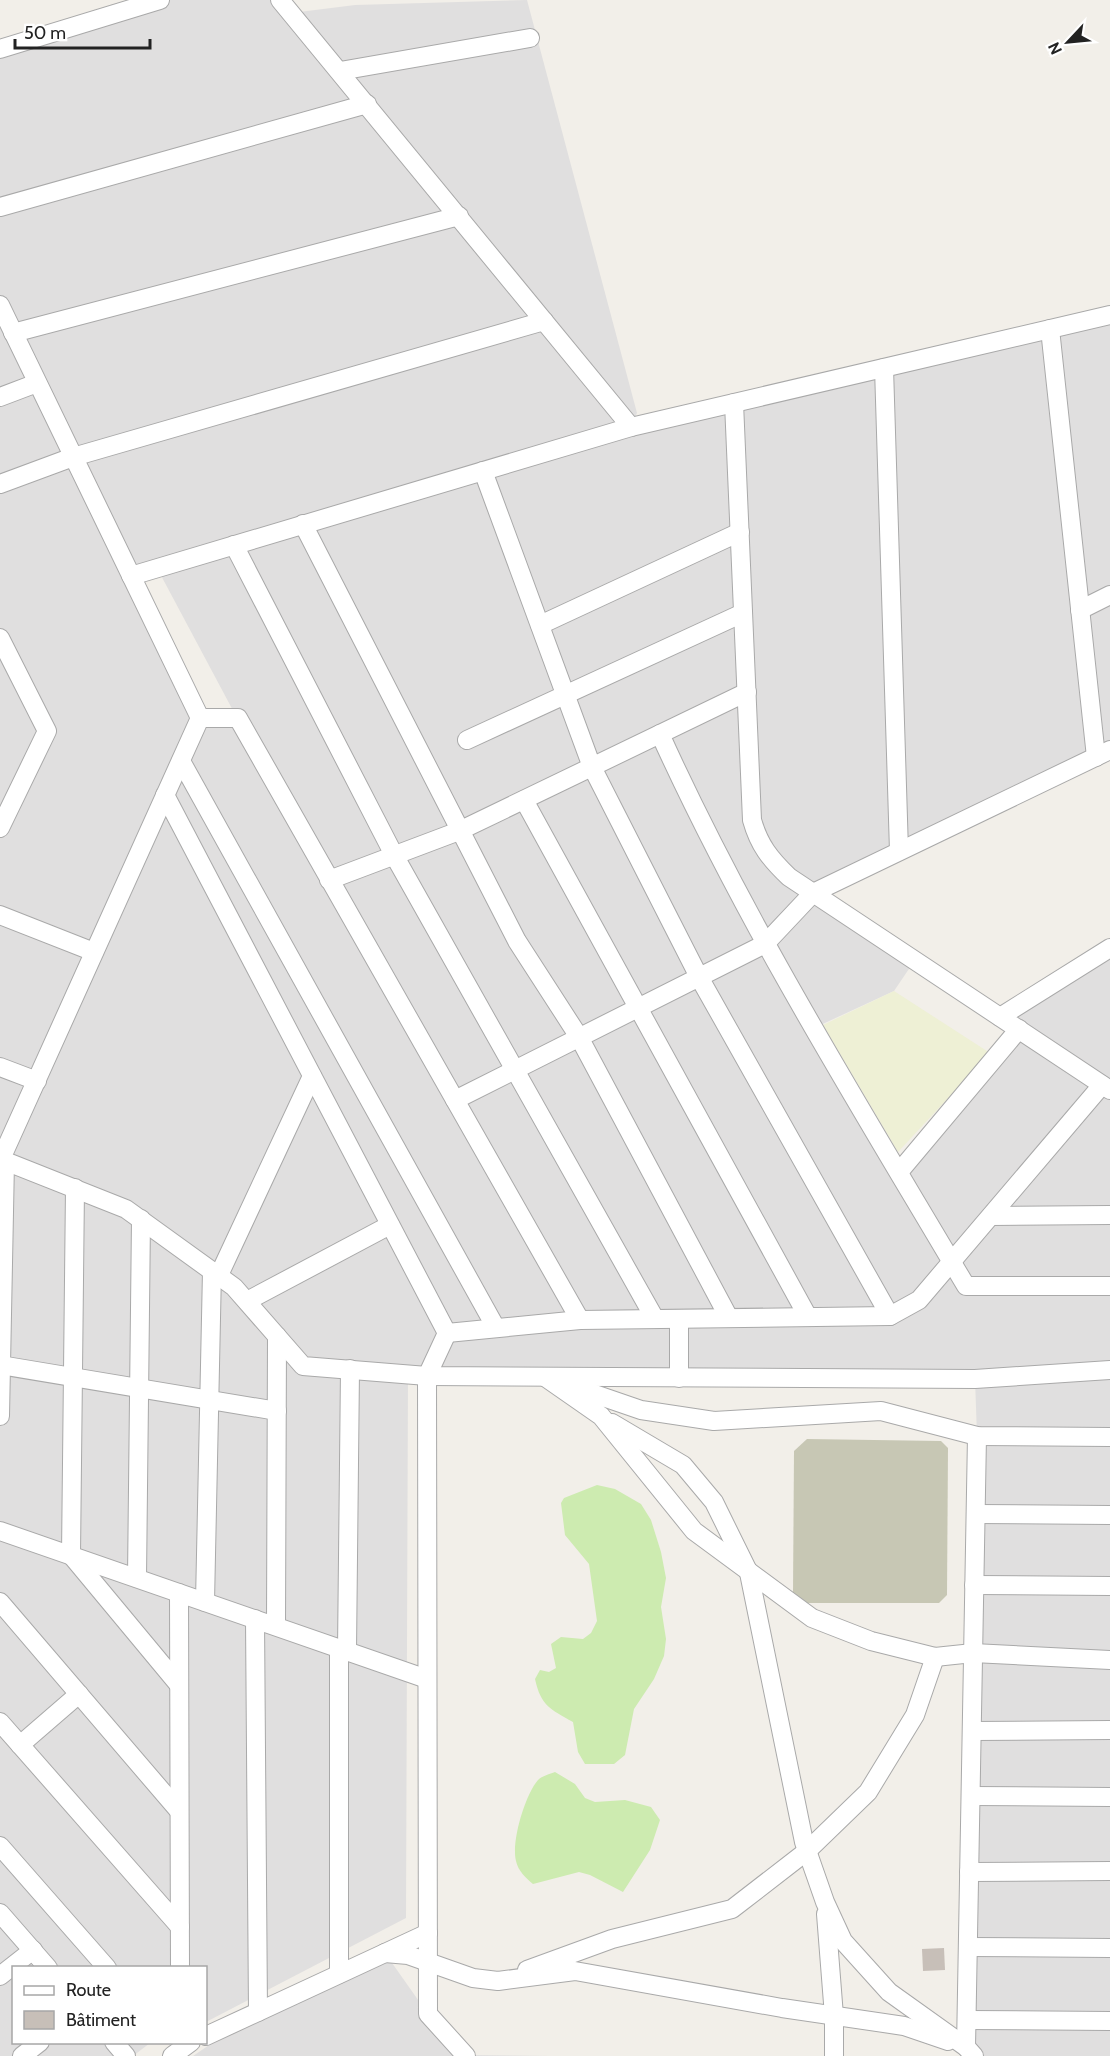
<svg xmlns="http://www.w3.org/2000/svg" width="1110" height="2056" font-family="Cabin,sans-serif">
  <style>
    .residential { fill: #e0dfdf; fill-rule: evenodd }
    .construction { fill: #c7c7b4 }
    .farmland { fill: #eef0d5 }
    .grass { fill: #cdebb0 }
    .building { fill: #c7bfb8 }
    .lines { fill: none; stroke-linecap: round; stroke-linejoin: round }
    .minor-casing { stroke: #a9a9a9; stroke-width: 20 }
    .minor { stroke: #fff; stroke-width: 18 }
  </style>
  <rect width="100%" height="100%" fill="#f2efe9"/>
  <g class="residential">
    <path d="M160,0H280L291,13L355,5L527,0L637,413L631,426L1110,315V750L813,893L915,960L894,991L814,1028L899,1172L1018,1030L1000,1017L1110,948V2056H974L977,1436L975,1379L408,1375L406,1918L206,2022V1968H14V2042L150,2043L133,2056H0V49ZM157,568L237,718H200L131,576Z"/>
    <polygon points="385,1953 428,2014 465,2055 549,2056 193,2056 258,2012"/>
  </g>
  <polygon class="construction" points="807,1439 941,1441 948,1448 947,1595 939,1603 803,1603 793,1593 794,1451"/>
  <polygon class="farmland" points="894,991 990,1053 898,1152 823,1025"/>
  <g class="grass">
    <path d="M597,1485L615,1489L641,1504L651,1520L661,1552L666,1578L661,1607L666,1639L664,1656L654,1679L634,1709L625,1755L614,1764H585L578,1752L573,1722C550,1709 541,1706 535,1679L540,1670L549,1672L556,1668L551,1644L561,1637L583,1639L591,1633L597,1621L589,1564L565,1535L561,1503L564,1498Z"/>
    <path d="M555,1772L575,1784L585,1798L595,1802L625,1800L651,1807L660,1820L650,1850L623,1892L590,1875L579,1872L533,1884C526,1878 518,1871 516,1861C511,1842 525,1795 538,1780C542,1776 550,1774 555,1772Z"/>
  </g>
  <polygon class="building" points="944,1948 945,1970 923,1971 922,1949"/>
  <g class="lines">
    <defs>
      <g id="minor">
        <polyline points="280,0 631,427"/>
        <polyline points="0,49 160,0"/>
        <polyline points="340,71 530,38"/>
        <polyline points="0,207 367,104"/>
        <polyline points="0,305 200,718 1,1159"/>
        <polyline points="1050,329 1096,757"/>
        <polyline points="13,333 459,216"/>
        <polyline points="884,368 899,851"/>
        <polyline points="0,397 37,383"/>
        <path d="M734,403L752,820C759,845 770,859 789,877L1110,1090"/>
        <polyline points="483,471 592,767 699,977 890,1316"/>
        <polyline points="0,484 73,457 544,321"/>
        <polyline points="303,524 517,941 579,1037 729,1318"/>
        <polyline points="234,545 394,855 655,1319"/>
        <polyline points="131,576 631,427 1110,315"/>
        <polyline points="1080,610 1110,595"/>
        <polyline points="540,625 740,532"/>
        <polyline points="0,638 47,731 0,828"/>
        <polyline points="200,718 238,718 580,1320"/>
        <path d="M660,734C747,926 859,1105 966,1286H1110"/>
        <polyline points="467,740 743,613"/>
        <polyline points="181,761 496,1328"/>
        <polyline points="165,795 447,1333 427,1376 428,2014 466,2056"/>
        <polyline points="524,800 808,1317"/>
        <polyline points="329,880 459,831 747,692"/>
        <polyline points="0,915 94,952"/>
        <polyline points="1000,1017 1110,948"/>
        <polyline points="0,1067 37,1081"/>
        <polyline points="455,1100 765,944 813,893 1110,750"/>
        <polyline points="0,1159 126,1209 234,1287 303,1366 427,1376 975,1379 1110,1370"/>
        <polyline points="899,1172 1019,1029"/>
        <polyline points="75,1188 71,1555 179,1685"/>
        <polyline points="991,1216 1110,1215"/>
        <polyline points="219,1275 312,1076"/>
        <polyline points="247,1301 390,1225"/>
        <polyline points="447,1333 580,1320 890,1316 919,1300 1102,1085"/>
        <polyline points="0,1365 277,1411"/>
        <polyline points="679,1378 679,1319"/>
        <polyline points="0,1416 5,1161"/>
        <polyline points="612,1423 683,1465 714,1502 749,1573 804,1842 825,1902 843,1941 889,1992 966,2047 974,2056"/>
        <polyline points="1110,1437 977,1436 881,1411 714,1421 641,1410 545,1377 601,1416 694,1531 812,1618 871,1641 935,1657 973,1653 1110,1660"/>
        <polyline points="976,1514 1110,1515"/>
        <polyline points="0,1531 427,1679"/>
        <polyline points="137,1578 141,1219"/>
        <polyline points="974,1585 1110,1586"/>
        <polyline points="179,1593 180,1968"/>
        <polyline points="0,1602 179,1811"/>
        <polyline points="205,1602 212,1271"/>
        <polyline points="255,1619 258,2012"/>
        <polyline points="276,1626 277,1336"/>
        <polyline points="347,1651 350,1369"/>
        <polyline points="0,1722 180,1927"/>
        <polyline points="972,1731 1110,1730"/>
        <polyline points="20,1745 79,1694"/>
        <polyline points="971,1796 1110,1797"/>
        <polyline points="0,1846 107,1968"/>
        <polyline points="969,1872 1110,1871"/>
        <polyline points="0,1913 48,1968"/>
        <polyline points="826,1914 834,2016 834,2056"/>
        <polyline points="968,1947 1110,1948"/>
        <polyline points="385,1953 408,1955 473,1978 498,1981 575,1971 782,2008 904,2026 948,2041"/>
        <polyline points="527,1970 612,1939 732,1909 807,1851 868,1792 915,1715 935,1657"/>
        <polyline points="339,1974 339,1648"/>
        <polyline points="0,1976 33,1950"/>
        <polyline points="967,2020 1110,2021"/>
        <polyline points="206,2036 428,1933"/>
        <polyline points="114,2042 126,2056"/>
        <polyline points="966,2047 977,1436"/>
        <polyline points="22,2056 40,2042"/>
        <polyline points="172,2056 191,2042"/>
      </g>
    </defs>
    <use href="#minor" class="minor-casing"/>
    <use href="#minor" class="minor"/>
  </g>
  <rect x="12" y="1966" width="195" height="78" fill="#ffffff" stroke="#a7a7a7" stroke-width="1.5"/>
  <rect x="24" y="1986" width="30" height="9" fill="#ffffff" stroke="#a7a7a7" stroke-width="1.5"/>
  <text x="66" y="1996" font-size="18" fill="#222222">Route</text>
  <rect x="24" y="2011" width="30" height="18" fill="#c7bfb8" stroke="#a7a7a7" stroke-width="1.5"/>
  <text x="66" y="2026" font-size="18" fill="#222222">Bâtiment</text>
  <g transform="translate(1068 42) rotate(244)" stroke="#ffffff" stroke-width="4.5" paint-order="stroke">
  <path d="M0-4.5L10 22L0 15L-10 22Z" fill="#222222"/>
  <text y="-9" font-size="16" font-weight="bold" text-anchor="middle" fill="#222222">N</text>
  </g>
  <path d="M15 39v9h135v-9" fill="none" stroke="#222222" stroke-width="3"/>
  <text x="24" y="39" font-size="18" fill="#222222" stroke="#ffffff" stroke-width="4.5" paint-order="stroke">50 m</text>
</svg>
